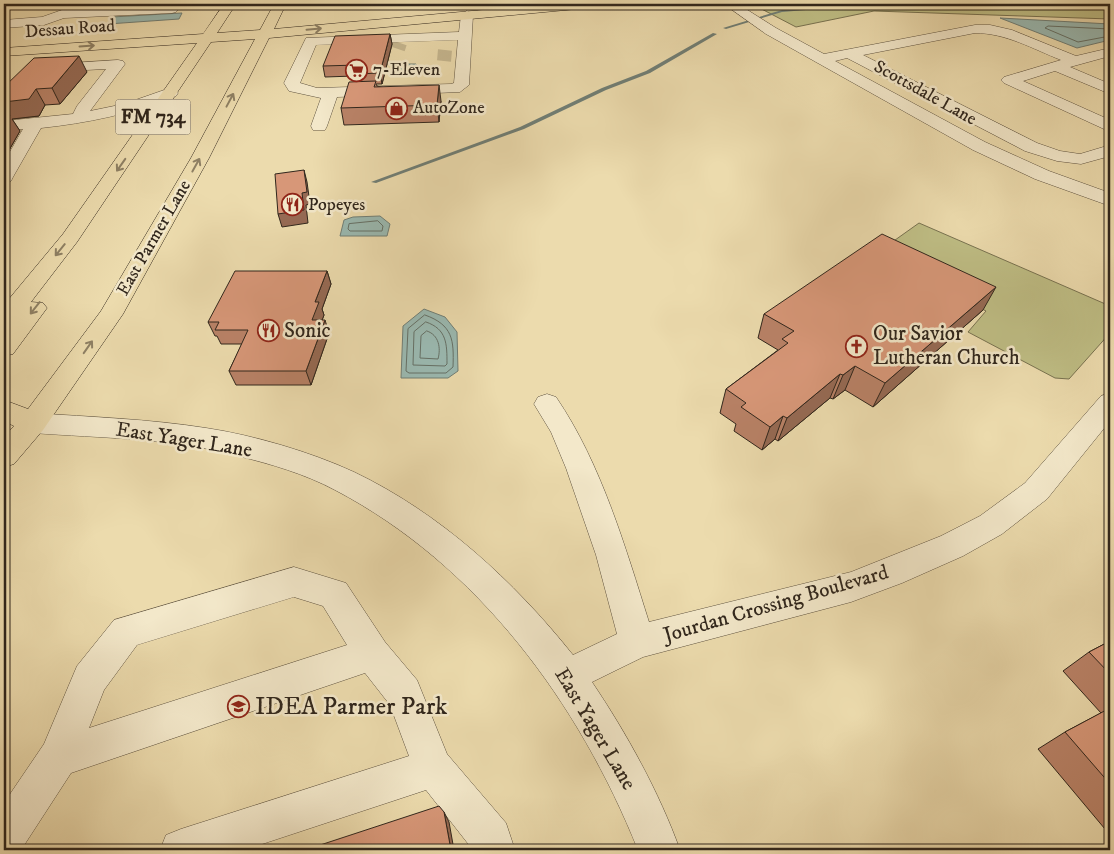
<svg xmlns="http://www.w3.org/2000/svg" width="1114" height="854" font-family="'IM FELL DW Pica',serif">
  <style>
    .green { fill: #bfbe85; stroke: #787250 }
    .water { fill: #9ab9b1; stroke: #707e75 }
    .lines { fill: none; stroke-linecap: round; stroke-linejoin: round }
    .shore { stroke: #657066; stroke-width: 1 }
    .stream { fill: #707e75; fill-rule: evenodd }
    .minor-tunnel { stroke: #c6b790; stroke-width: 14; stroke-dasharray: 14 7; stroke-linecap: butt }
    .minor-casing { stroke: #5f5340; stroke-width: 1 }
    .major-casing { stroke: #30261c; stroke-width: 1 }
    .minor { fill: #f3e8ca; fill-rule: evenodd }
    .major { fill: #ecdbad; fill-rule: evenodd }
    .wall { fill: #b98267; stroke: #30261c }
    .shaded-wall { fill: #966a54; stroke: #30261c }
    .building { fill: #d79778; stroke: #30261c }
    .oneway { stroke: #8e8064 }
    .labels { text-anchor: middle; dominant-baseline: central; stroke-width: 5; stroke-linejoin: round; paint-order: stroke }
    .far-street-label { font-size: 18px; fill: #30261c; stroke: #f3e8ca }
    .far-poi-label { font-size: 18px; fill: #30261c; stroke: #f3e8ca; text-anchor: start }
    .shield { fill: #f3e8ca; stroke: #6a6050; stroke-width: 1 }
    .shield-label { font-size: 20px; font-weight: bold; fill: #30261c }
    .poi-label { font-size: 21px; fill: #30261c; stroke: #f3e8ca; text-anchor: start }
    .street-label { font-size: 21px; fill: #30261c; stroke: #f3e8ca }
    .near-poi-label { font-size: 25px; fill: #30261c; stroke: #f3e8ca; text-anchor: start }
  </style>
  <rect width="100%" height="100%" fill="#ecdbad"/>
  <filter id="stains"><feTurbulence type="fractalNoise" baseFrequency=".004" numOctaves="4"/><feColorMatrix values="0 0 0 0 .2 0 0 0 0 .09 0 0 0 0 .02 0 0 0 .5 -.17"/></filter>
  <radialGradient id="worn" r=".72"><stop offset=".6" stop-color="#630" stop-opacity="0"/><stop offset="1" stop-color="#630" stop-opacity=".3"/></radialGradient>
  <g class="green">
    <polygon points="752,4 1110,4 1110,19 874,11 796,27"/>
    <polygon points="919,223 1110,306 1110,333 1069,379 1055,378 968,332 986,311 874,255"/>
  </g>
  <g class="water">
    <polygon points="182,13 179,19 108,24 112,17"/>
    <polygon points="1000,18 1110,24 1110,40 1077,48"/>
    <polygon points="392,64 416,64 417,66 420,66 420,72 392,74"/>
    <polygon points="380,216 390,224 387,236 340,236 344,220 353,217"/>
    <polygon points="424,309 445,317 457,332 458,371 448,378 401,378 403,326"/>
  </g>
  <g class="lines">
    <g class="shore">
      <polyline points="1110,29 1048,26 1045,28 1078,42 1110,36"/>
      <polygon points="378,221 383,226 382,231 350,231 348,229 349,224"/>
      <path d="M425,315C453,325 454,340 453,367L446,373H409L406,371L408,329Z"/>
      <path d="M426,322C447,329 447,344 447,364L445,366L413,365L414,332Z"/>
      <path d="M427,331C439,335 441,348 438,359L420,358L421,336Z"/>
    </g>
    <g class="stream">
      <polygon points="862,4 877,4 782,12 726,29 723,28 782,10"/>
      <polygon points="713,33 717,34 650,73 606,90 524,129 376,183 371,182 520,127 602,88 646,71"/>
    </g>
    <g class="minor-tunnel">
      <polyline points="105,6 108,4"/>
      <polyline points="398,49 400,43"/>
      <polyline points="444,61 445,50"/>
    </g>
    <defs>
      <g id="minor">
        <polygon points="170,4 183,4 176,12 172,13 64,18 44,25 4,28 4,20 42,17 62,10 169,5"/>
        <path d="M724,4H738L776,28L824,54L975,25H990L1012,30L1076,56L1110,48V56L1070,67L1110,84V94L1055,71L1023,81L1110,120V128L1104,129L1004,83L1001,80L1004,77L1061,60C1033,49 1006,33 975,33L863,55L1037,143L1060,151L1080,154L1110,145V156L1081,164L1057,161L1025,151L847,58L835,61L985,142L1049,171L1110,193V206L1035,179L973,150L766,34Z"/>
        <path d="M467,11L473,15L469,85L460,92L337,97L327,126L325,130H313L311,126L321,98L289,91L284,83L306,38L459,32L461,15ZM458,40L454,83L451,84L317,88L300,83L316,45Z"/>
        <path d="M118,60L123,61L125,64L90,111L124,104L170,88L176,90L178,93L176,96C132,114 87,123 41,128L13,177L11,181L4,183V162L23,129L4,131V121L73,114L77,106L106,69L46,72L41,71L39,68L41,65Z"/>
        <path d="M1110,393V421L1047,499L1002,534L963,556L902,583L851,602L643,657L592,682C627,734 659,792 680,850H638C579,703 478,565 335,490C305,474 271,464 238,456C172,438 101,438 33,433L23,430L19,423L23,416L33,413C91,417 149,419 206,428C253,435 311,452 354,472C440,513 514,581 573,655L617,634L596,555L566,468L551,432L534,404L538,397L547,394L556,397C601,463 625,546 649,622L851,572L941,536L980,516L1025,483L1101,396Z"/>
        <path d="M294,567L346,583L385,642L417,680L447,754L506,823L515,850H473L426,790L244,850H160L166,835L181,829L409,756L390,705L365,673L71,773L21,850H4V803L44,744L77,666L114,620ZM294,597L323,606L347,645L89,728L104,690L137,645Z"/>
      </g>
      <polygon id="major" points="224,4 236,4 217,33 260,30 274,4 286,4 274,29 549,4 593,4 587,8 269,38 209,158 123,314 43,430 14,464 4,467 4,437 14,426 4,421 4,400 28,409 101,311 191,158 255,39 211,42 77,242 31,302 43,303 47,308 13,354 4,356 4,332 8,327 4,328 4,305 63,234 197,43 4,56 4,48 203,34"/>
    </defs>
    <use href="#minor" class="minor-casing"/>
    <use href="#major" class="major-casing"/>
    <use href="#minor" class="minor"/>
    <use href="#major" class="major"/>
  </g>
  <g class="wall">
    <polygon points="116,4 156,4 117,6"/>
    <polygon points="390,34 392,44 382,84 376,84 377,86 441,101 439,122 344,125 341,108 356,82 354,76 325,77 323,66"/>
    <polygon points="87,72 60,104 45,105 39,116 12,119 20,131 4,159 4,87"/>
    <polygon points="327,271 331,284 322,309 324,315 322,320 329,333 311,385 236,385 229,371 242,344 221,344 217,336 215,336 208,322"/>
    <polygon points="983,310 873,407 845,390 833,399 830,398 778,441 775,439 762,450 734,431 736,424 720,413 726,389 778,350 758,338 764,314"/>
    <polygon points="1110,641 1110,835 1038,749 1065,732 1101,713 1063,671 1089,652"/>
  </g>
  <g class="shaded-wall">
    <polygon points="390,34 392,44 382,84 380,73"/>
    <polygon points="79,56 87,72 60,104 52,88"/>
    <polygon points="439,85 441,101 439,122 437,105"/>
    <polygon points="36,89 45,105 39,116 12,119 20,131 4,159 4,102"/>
    <polygon points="304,170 307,182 310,204 306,205 308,223 282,227 278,214 302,193"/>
    <polygon points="327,271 331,284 322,309 324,315 317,334 312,320 315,302"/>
    <polygon points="996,287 983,310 873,407 885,383"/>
    <polygon points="325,320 329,333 311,385 306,371"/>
    <polygon points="855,366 845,390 833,399 843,375"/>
    <polygon points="840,374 830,398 778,441 787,418"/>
    <polygon points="783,416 775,439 762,450 770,427"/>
    <polygon points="444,812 449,822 454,850 451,850"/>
  </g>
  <g class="building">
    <polygon points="390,34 380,73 354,74 357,65 323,66 335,36"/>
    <polygon points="79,56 52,88 36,89 29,99 4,102 4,87 34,58"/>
    <polygon points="376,81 374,87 439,85 437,105 341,108 349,82"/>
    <polygon points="4,115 10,115 4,124"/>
    <polygon points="304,170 307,192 302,193 304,210 278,214 275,174"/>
    <polygon points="882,234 996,287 885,383 855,366 843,375 840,374 787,418 783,416 770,427 741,407 746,403 726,389 788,343 782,339 794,331 764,314"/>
    <polygon points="235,271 327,271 315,302 319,302 312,320 325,320 306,371 229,371 248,330 215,330 219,322 208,322"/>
    <polygon points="1110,641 1110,674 1089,652"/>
    <polygon points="1110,708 1110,784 1065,732"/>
    <polygon points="439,806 444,812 451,850 305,850"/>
  </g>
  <defs><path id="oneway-shaft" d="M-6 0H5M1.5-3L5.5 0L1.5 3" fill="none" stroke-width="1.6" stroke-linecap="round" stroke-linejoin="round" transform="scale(1.25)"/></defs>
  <g class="oneway">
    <use href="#oneway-shaft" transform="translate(314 29) rotate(-5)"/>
    <use href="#oneway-shaft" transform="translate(87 46) rotate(-4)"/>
    <use href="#oneway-shaft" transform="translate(230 100) rotate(-62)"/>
    <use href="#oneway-shaft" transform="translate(121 165) rotate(125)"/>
    <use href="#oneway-shaft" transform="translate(196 165) rotate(-61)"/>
    <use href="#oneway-shaft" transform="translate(60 250) rotate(129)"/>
    <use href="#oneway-shaft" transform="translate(35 308) rotate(128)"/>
    <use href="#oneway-shaft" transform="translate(88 347) rotate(-55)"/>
  </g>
  <defs>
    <symbol id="supermarket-ring" viewBox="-11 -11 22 22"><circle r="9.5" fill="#f3e8ca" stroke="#8f2418" stroke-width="1.5"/><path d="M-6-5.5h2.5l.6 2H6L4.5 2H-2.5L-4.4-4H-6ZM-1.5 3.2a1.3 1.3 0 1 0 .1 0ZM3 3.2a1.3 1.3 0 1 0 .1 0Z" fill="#8f2418"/></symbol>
    <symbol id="shop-ring" viewBox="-11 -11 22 22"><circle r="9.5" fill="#f3e8ca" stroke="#8f2418" stroke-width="1.5"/><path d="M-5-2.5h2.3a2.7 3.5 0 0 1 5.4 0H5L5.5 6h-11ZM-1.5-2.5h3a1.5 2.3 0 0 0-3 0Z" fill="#8f2418"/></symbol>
    <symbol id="restaurant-ring" viewBox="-11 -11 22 22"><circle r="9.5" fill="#f3e8ca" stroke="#8f2418" stroke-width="1.5"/><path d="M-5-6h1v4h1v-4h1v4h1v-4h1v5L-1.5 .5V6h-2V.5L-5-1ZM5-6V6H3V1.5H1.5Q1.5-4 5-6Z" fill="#8f2418"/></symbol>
    <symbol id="church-ring" viewBox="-11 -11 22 22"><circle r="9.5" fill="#f3e8ca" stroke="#8f2418" stroke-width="1.5"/><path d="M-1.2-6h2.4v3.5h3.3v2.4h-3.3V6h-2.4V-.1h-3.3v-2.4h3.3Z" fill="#8f2418"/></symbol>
    <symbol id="school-ring" viewBox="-11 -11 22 22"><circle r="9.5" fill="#f3e8ca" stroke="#8f2418" stroke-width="1.5"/><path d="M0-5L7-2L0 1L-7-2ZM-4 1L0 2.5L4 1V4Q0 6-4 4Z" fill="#8f2418"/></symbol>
  </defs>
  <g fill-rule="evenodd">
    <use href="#supermarket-ring" x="344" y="58" width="25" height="25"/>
    <use href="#shop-ring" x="384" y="96" width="25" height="25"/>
    <use href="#restaurant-ring" x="280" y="192" width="25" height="25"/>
    <use href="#restaurant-ring" x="256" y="318" width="25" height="25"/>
    <use href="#church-ring" x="844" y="334" width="25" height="25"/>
    <use href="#school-ring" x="226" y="694" width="25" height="25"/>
  </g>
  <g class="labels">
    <g class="far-street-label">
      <text transform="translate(70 29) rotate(-4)">Dessau Road</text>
      <text transform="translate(925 93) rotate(29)">Scottsdale Lane</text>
      <text transform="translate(154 238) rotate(-60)">East Parmer Lane</text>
    </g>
    <g class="far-poi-label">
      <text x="373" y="70">7-Eleven</text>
      <text x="413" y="108">AutoZone</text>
      <text x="308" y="205">Popeyes</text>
    </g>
    <rect class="shield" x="115.5" y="99.5" width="75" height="35" rx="4"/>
    <g class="shield-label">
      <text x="153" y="117">FM 734</text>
    </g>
    <g class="poi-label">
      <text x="284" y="331">Sonic</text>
      <text x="873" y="334">Our Savior<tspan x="873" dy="24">Lutheran Church</tspan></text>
    </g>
    <g class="street-label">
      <text transform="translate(184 440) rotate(9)">East Yager Lane</text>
      <text transform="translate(776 604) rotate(-16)">Jourdan Crossing Boulevard</text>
      <text transform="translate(595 729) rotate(59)">East Yager Lane</text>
    </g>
    <g class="near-poi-label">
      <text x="255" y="706">IDEA Parmer Park</text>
    </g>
  </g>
  <rect width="1114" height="854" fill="none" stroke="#ecdbad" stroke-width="20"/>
  <rect x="5" y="5" width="1104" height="844" fill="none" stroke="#30261c" stroke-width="2.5"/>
  <rect x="10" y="10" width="1094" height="834" fill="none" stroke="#30261c"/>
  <rect width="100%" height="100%" filter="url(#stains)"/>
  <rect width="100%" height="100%" fill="url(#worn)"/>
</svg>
